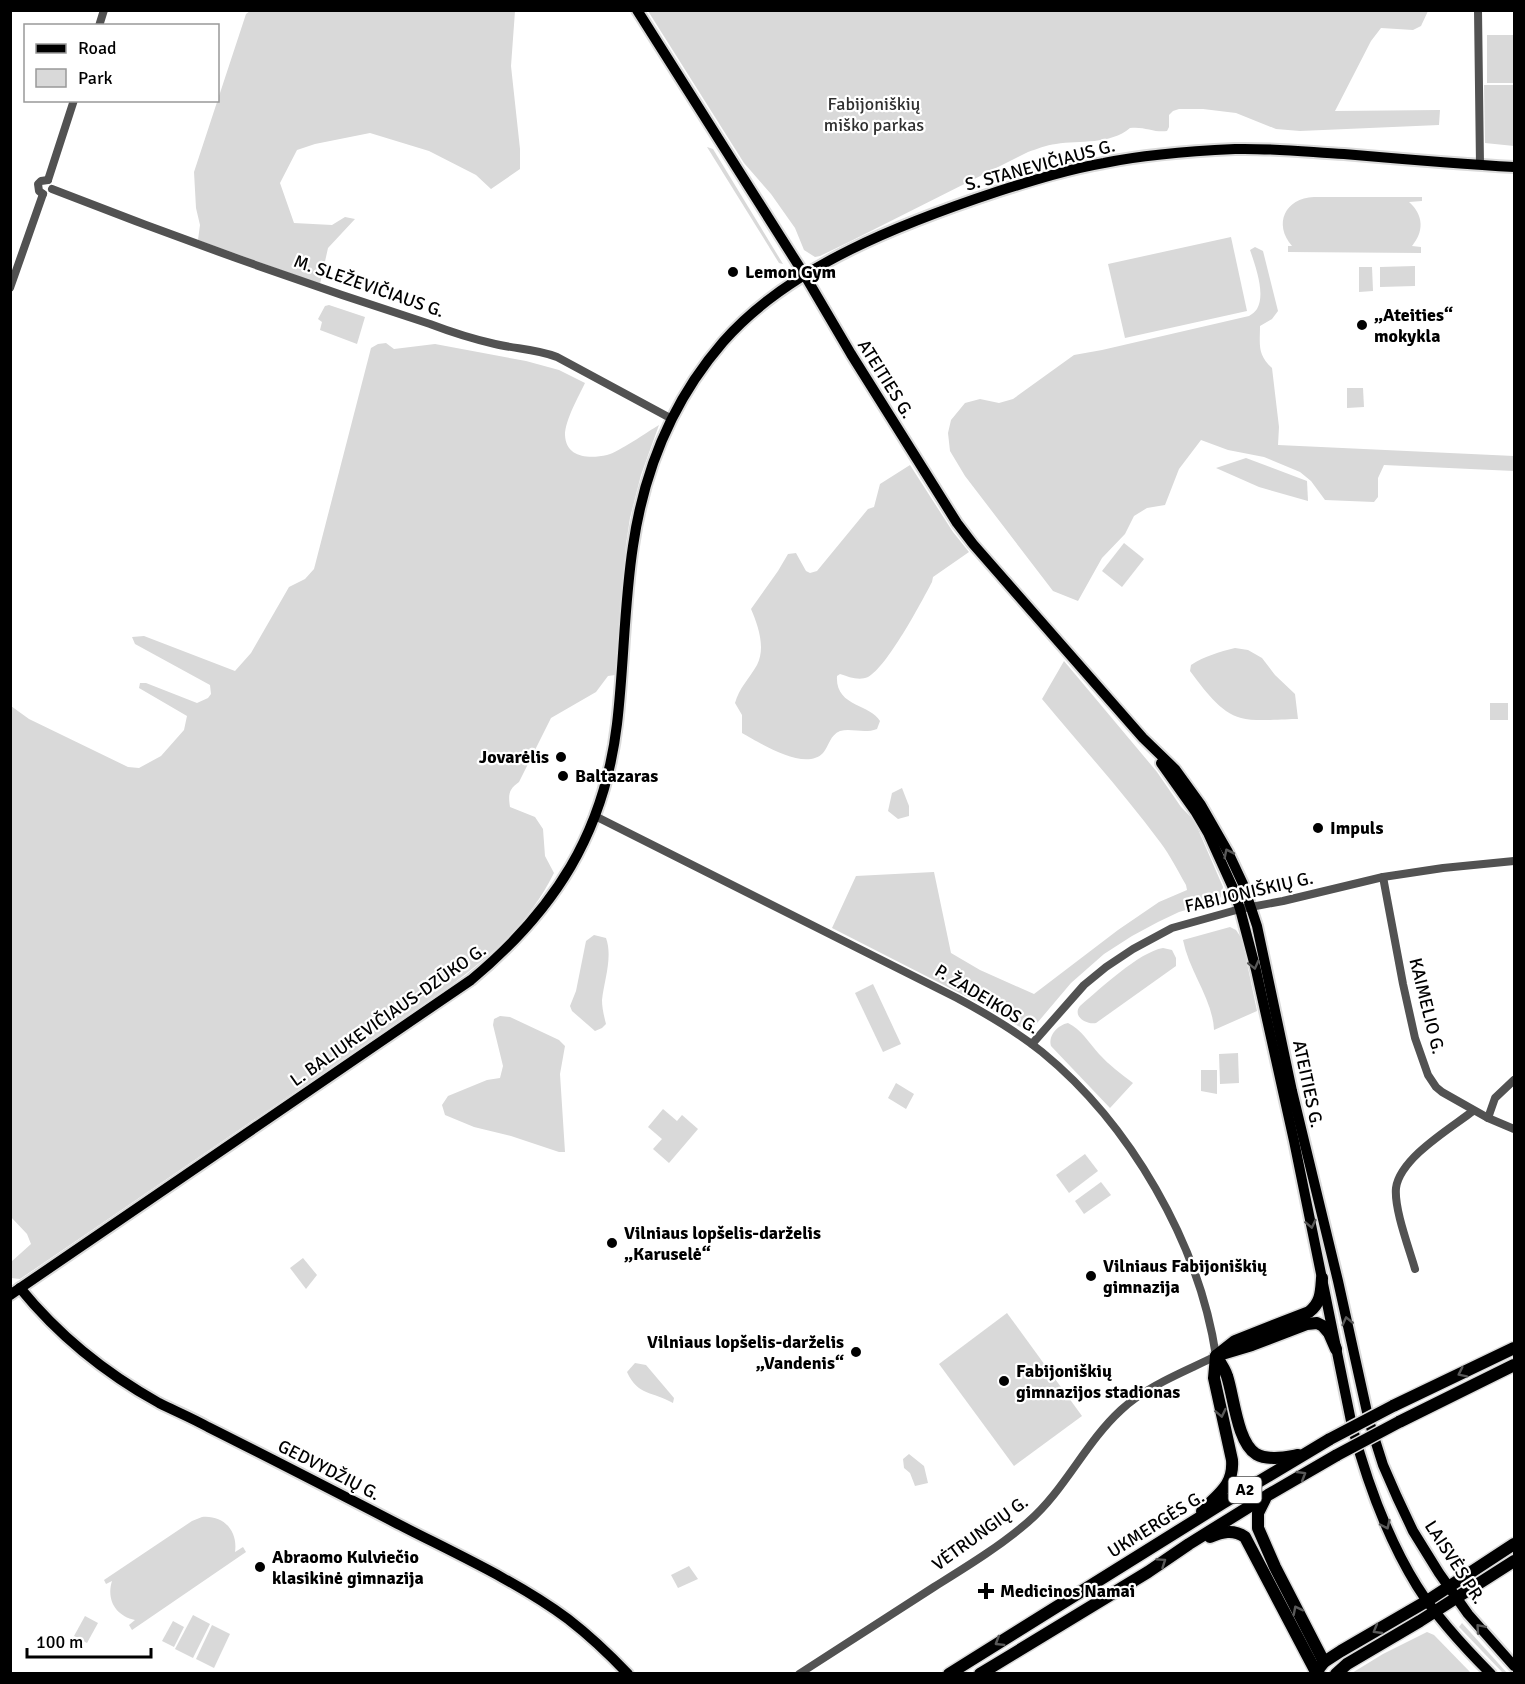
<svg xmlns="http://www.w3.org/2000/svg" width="1525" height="1684" font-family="Signika,sans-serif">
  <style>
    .green { fill: #d9d9d9 }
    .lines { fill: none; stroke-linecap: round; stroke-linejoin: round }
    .major-casing { stroke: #dbdbdb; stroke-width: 14 }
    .highway-casing { stroke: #dbdbdb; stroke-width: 15 }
    .minor { stroke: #525252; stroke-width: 8 }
    .major { stroke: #000; stroke-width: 10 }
    .highway { stroke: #000; stroke-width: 12 }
    .highway-bridge-casing { stroke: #dbdbdb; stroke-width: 15; stroke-linecap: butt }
    .highway-bridge { stroke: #000; stroke-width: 12 }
    .oneway { stroke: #595959 }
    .poi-dot { fill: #000; stroke: #fff; stroke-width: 2 }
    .labels { text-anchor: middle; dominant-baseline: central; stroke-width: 4.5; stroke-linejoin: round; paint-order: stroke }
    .shield { fill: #fff; stroke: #4c4c4c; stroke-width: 1.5 }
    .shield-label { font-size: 16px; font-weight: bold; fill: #000 }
    .park-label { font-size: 18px; fill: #303030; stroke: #fff }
    .street-label { font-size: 18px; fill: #000; stroke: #fff }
    .poi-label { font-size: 18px; font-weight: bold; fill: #000; stroke: #fff; text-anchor: start }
  </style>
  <rect width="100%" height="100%" fill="#fff"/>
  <g class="green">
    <polygon points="250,11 515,11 511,66 520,149 520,169 491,189 476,175 429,151 370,133 315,144 297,150 280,183 294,223 332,225 345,217 355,219 328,248 320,284 198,240 200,225 196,208 194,172 246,14"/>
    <path d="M648,11H1428L1421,26L1413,30L1381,28L1371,41L1335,111L1440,110L1439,125L1300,131L1276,129L1236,113L1203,109H1179L1173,111L1169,115V127L1167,131C1155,133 1144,126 1130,128C1110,145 1080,140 1056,144C1046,145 1037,149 1028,152L849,242L820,256L815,257L804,250L795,228L771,194L744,163Z"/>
    <rect x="1487" y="35" width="27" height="48"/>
    <polygon points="1484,85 1514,85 1514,146 1485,143"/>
    <polygon points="707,147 713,149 783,264 779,263"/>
    <path d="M1314,197H1422V201L1409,202C1424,215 1424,232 1412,246L1421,247V253L1288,252V246H1292C1273,224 1285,198 1314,197Z"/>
    <polygon points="1231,237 1247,311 1125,338 1108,264"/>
    <path d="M1255,247L1263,251L1278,311L1272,319L1260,326C1260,345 1257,354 1272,368L1279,427L1278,445L1514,456V471L1384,465L1378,478V497L1374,502L1325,500L1311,481L1300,472L1264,457L1228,450L1201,440L1179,469L1165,505L1147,508L1134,516L1125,534L1102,558L1078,601L1053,591L965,476L950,451L948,433L951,420L965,403L980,399L999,403L1013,399L1074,355L1102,350L1249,316C1252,314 1255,312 1257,309C1266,294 1255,265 1250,250Z"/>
    <polygon points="1415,266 1415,286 1380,287 1380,267"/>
    <polygon points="1359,267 1372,267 1373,291 1359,292"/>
    <polygon points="329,305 365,317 357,344 320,330 322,322 318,319 325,306"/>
    <path d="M386,343L394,349L435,344L526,361L559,370L585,383C579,396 565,420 565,435C566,458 589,459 607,455C619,452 647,432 659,425L641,475L630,518L626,544L615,675L608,676L596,692L551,718L519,782C509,789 508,794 510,807L535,817L543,829L545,856L554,873C529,923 494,953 450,986L76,1241L20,1279L11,1278V1262L31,1244L27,1234L10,1216L11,706L29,719L128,767L139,768L161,756L184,730L187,716L139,688L140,683H146L197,703L208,698L211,694L210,685L135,644L132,637L144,636L235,671L251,653L289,587L305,579L314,569L371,348L378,344Z"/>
    <polygon points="1347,388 1363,388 1364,407 1347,408"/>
    <polygon points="1246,458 1307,481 1308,501 1259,487 1216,468"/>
    <path d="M910,465L953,532L969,552L933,577L932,582C921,603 887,667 868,677C859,681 849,677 840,674L837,676C835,707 871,704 880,721L877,729C864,734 852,728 840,731C830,735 829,746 823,753C805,772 760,743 742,733V715L735,703C739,688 749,679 757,665C766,648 758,625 751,609L778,571L788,554L796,553L806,571L810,573L817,571L868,509L874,507L880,484Z"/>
    <polygon points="1124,543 1144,559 1122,587 1102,571"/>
    <path d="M1235,648L1248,650L1262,658L1275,675L1295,694L1298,719C1283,719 1255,722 1241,718C1220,713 1203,688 1190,671L1191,665C1205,656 1219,652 1235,648Z"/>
    <path d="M1064,661L1157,772L1181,807L1194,820L1223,887L1221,897L1214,902L1179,912L1158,922L1132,936L1104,954L1071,983L1038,1022L1032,1027L1023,1028L1018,1026L981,1004L832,928L856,876L934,872L951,953L980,970L1034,994L1118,930L1159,902L1187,890L1186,885C1178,871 1170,855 1160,842C1123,792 1081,746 1042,699Z"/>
    <rect x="1490" y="703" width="18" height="17"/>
    <polygon points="902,788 909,806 909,816 898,819 888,811 892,793"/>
    <path d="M1230,927L1236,930L1242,939L1257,1011L1214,1030C1213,1000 1189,971 1183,940Z"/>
    <path d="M594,935L606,938C613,957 604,981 602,1000C602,1008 604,1016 606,1024L602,1028L595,1031L572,1011L570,1006L576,991L586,941Z"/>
    <path d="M1163,948L1172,950L1176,958V966L1096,1023C1086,1025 1072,1016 1080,1006C1100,989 1139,952 1163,948Z"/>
    <polygon points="873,984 901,1044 883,1052 855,993"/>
    <polygon points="500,1016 510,1017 559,1040 565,1046 560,1074 565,1152 559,1152 511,1136 474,1127 445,1115 442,1105 448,1096 487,1080 500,1078 503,1066 493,1025 494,1019"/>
    <path d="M1068,1023C1081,1029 1090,1044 1099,1054C1109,1065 1121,1074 1133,1083L1110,1108L1051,1046C1048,1035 1058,1025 1068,1023Z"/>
    <polygon points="1238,1053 1239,1083 1220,1084 1219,1054"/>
    <polygon points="1201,1070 1217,1070 1217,1094 1201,1091"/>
    <polygon points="896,1083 914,1094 906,1109 888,1098"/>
    <polygon points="663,1109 677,1121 682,1115 698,1129 669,1163 653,1149 662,1139 648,1127"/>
    <polygon points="1085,1154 1098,1171 1069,1193 1056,1175"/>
    <polygon points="1101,1182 1111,1195 1084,1214 1075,1201"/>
    <polygon points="303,1258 317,1275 306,1289 290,1268"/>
    <polygon points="1007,1313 1082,1416 1014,1466 939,1364"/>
    <path d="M635,1363L646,1365L674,1398L673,1403C652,1391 638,1396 627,1372Z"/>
    <polygon points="909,1454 924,1466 928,1483 915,1486 910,1473 904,1468 903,1459"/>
    <path d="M202,1517C224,1515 238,1531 235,1552L243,1547L246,1552L132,1630L129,1625L135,1620C116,1616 106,1600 112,1581L106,1584L104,1580L192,1521Z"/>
    <polygon points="689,1566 698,1579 678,1588 671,1575"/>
    <polygon points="193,1615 210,1624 193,1658 175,1649"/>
    <polygon points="85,1616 98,1623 87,1643 74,1636"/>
    <polygon points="173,1621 184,1627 174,1647 162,1641"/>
    <polygon points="1462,1623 1507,1673 1503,1673 1461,1629 1459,1627"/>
    <polygon points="212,1625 230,1634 214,1668 196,1659"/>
    <polygon points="1427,1632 1434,1635 1471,1673 1352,1673 1383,1654"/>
  </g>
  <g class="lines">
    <defs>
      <g id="major">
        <polyline points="637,10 804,274 851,354 957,523 973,544 1143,738 1175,769 1201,805 1228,852 1243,884 1257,926 1292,1091 1338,1281 1369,1421 1383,1465 1397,1497 1413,1531 1439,1573 1468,1614 1514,1666"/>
        <path d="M1161,763L1195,811L1208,833L1233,888L1240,909L1256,970L1294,1141L1352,1426C1367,1482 1386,1536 1417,1586C1437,1618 1464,1647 1491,1674"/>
        <path d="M20,1288C59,1336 105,1373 159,1403C175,1411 192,1418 208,1427C270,1458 332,1490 394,1522C450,1551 517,1581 568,1619C590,1636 609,1654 628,1674"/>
        <path d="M10,1295L471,980C555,910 604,833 617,724C624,665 624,604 633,546C644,470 673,400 723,342C789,266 905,222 999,191C1034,180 1069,169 1104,163C1147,154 1192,151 1235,149C1272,148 1308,152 1344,154C1401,159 1458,164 1514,167"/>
      </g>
      <g id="highway">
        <polyline points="1222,1354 1252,1345 1307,1324 1317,1323 1323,1326 1329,1333 1336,1349"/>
        <path d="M1216,1356C1220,1362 1225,1369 1227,1376C1234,1397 1237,1442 1256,1454C1268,1461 1286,1457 1298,1455"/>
        <polyline points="1393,1406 1514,1348"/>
        <polyline points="1399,1422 1514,1365"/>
        <polyline points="1265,1499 1258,1513 1258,1528 1275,1567 1324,1662"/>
        <path d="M1202,1511C1218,1494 1234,1486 1232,1460L1214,1378L1216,1356L1235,1341L1309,1312C1321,1303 1321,1292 1322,1278"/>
        <path d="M1210,1537C1222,1532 1233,1529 1245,1537L1307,1655L1316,1672L1319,1674"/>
        <polyline points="1316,1672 1324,1662 1341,1651 1427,1601 1514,1544"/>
        <polyline points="949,1674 1223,1503 1330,1439"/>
        <polyline points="980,1674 1148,1572 1189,1544 1268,1495 1337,1455"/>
        <polyline points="1336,1674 1347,1664 1420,1621 1514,1561"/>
      </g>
    </defs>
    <use href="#major" class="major-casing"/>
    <use href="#highway" class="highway-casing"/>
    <g class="minor">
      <polyline points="1478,10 1480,165"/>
      <polyline points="99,26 104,10"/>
      <polyline points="48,180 74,100"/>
      <path d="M52,189C177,238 303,283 430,324C451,332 473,339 495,344C516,349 537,349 557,357L672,419"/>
      <polyline points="43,194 39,191 38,184 41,181 48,180"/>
      <polyline points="10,288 43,194"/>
      <path d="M595,816L957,998C987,1014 1016,1031 1042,1052C1130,1124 1199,1243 1216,1356C1184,1372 1148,1385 1121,1410C1085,1443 1065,1490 1028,1522C999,1547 966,1567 934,1587C889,1616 844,1645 799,1674"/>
      <polyline points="1383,877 1403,984 1415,1038 1428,1075 1436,1087 1442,1092 1488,1118 1514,1129"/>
      <polyline points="1032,1044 1084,985 1106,967 1133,949 1172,928 1240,909 1283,901 1383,877 1443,868 1514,861"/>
      <polyline points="1488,1118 1495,1098 1514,1080"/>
      <path d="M1415,1269C1409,1248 1394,1209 1396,1188C1400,1158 1451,1128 1473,1111"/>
    </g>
    <use href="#major" class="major"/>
    <use href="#highway" class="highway"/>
    <defs>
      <g id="highway-bridge">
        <polyline points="1330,1439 1393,1406"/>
        <polyline points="1337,1455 1399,1422"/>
      </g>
    </defs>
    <use href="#highway-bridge" class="highway-bridge-casing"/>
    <use href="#highway-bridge" class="highway-bridge"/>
  </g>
  <defs><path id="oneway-chevron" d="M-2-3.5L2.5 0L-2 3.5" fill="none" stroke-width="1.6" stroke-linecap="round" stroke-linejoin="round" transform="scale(1.5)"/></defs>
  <g class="oneway">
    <use href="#oneway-chevron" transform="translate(1228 853) rotate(-116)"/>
    <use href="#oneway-chevron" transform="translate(1254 965) rotate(76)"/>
    <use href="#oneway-chevron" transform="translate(1311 1224) rotate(78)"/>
    <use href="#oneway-chevron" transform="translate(1347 1321) rotate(-103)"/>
    <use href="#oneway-chevron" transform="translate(1462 1373) rotate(154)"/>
    <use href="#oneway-chevron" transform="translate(1221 1413) rotate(78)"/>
    <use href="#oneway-chevron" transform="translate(1302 1475) rotate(-31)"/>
    <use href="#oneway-chevron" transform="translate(1386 1525) rotate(65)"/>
    <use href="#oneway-chevron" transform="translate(1162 1562) rotate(-34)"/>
    <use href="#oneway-chevron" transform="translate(1297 1610) rotate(-117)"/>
    <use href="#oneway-chevron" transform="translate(1480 1628) rotate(-131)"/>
    <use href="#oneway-chevron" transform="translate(1377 1630) rotate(150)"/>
    <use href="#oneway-chevron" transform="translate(999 1642) rotate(148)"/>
  </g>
  <g class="poi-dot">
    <circle cx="733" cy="272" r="6"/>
    <circle cx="1362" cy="325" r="6"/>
    <circle cx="561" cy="757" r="6"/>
    <circle cx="563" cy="776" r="6"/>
    <circle cx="1318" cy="828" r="6"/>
    <circle cx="612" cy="1243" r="6"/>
    <circle cx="1091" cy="1276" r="6"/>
    <circle cx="856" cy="1352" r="6"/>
    <circle cx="1004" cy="1381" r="6"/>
    <circle cx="260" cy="1567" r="6"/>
    <path d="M983 1582h6v6h6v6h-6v6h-6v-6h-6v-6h6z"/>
  </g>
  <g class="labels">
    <rect class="shield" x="1228.5" y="1477" width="33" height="26" rx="4.5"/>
    <g class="shield-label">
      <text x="1245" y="1490">A2</text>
    </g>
    <g class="park-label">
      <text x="874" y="104">Fabijoniškių<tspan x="874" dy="21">miško parkas</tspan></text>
    </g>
    <g class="street-label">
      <text transform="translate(1040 165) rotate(-15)">S. STANEVIČIAUS G.</text>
      <text transform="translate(369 286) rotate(19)">M. SLEŽEVIČIAUS G.</text>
      <text transform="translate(886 379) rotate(58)">ATEITIES G.</text>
      <text transform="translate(1249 892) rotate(-13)">FABIJONIŠKIŲ G.</text>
      <text transform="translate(987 999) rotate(31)">P. ŽADEIKOS G.</text>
      <text transform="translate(1427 1006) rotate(76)">KAIMELIO G.</text>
      <text transform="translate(388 1015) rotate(-35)">L. BALIUKEVIČIAUS-DZŪKO G.</text>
      <text transform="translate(1308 1084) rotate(78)">ATEITIES G.</text>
      <text transform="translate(329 1470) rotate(27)">GEDVYDŽIŲ G.</text>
      <text transform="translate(1156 1524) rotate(-32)">UKMERGĖS G.</text>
      <text transform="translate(980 1533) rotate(-36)">VĖTRUNGIŲ G.</text>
      <text transform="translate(1455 1562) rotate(57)">LAISVĖS PR.</text>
    </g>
    <g class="poi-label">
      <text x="745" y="272">Lemon Gym</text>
      <text x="1374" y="315">„Ateities“<tspan x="1374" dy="21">mokykla</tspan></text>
      <text x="549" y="757" text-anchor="end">Jovarėlis</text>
      <text x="575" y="776">Baltazaras</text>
      <text x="1330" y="828">Impuls</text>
      <text x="624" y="1233">Vilniaus lopšelis-darželis<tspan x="624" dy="21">„Karuselė“</tspan></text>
      <text x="1103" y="1266">Vilniaus Fabijoniškių<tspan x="1103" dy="21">gimnazija</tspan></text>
      <text x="844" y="1342" text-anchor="end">Vilniaus lopšelis-darželis<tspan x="844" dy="21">„Vandenis“</tspan></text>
      <text x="1016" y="1371">Fabijoniškių<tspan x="1016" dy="21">gimnazijos stadionas</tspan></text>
      <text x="272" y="1557">Abraomo Kulviečio<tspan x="272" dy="21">klasikinė gimnazija</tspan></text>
      <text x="1000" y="1591">Medicinos Namai</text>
    </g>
  </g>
  <rect width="1525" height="1684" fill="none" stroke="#000000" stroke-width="24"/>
  <rect x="24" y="24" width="195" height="78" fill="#ffffff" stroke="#999999" stroke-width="1.5"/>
  <rect x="36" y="44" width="30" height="9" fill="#000000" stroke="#999999" stroke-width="1.5"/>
  <text x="78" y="54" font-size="18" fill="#000000">Road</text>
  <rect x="36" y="69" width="30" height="18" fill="#d9d9d9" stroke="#999999" stroke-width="1.5"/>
  <text x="78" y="84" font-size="18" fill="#000000">Park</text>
  <path d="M27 1648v9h124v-9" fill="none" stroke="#000000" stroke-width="3"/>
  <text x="36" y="1648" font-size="18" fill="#000000" stroke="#ffffff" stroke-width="4.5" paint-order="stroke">100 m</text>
</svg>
